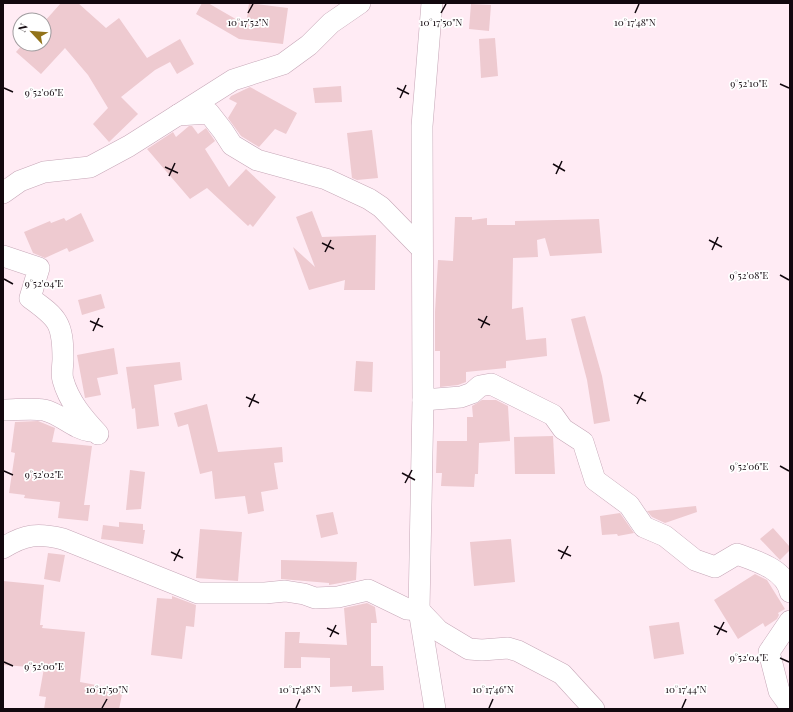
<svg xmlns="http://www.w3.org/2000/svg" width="793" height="712" font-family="'Playfair Display',serif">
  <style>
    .building { fill: #eecad0 }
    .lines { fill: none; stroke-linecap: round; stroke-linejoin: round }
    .minor-casing { stroke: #c6a7b7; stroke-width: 22 }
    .minor { stroke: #fff; stroke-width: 21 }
    .ticks { fill: none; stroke: #12080e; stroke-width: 1.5 }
    .ticks-label { font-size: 10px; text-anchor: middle; fill: #12080e; stroke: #fff; stroke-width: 3.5; stroke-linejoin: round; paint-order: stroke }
  </style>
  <rect width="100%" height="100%" fill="#ffebf4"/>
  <g class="building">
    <polygon points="61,3 78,3 106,28 119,18 147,58 180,39 194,64 177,74 170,62 155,70 121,97 138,114 109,142 93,124 108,108 88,75 65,48 41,74 16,52 23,44 44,44 44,22"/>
    <polygon points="202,3 208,3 246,25 249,3 288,8 283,44 239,39 196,14"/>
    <polygon points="471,4 491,5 489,31 469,29"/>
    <polygon points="495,38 498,76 481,78 479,39"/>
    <polygon points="341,86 342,102 315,103 313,88"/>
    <polygon points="250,87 297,113 286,134 275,129 259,147 241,136 228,118 237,103 229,99 231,96"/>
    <polygon points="189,126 192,126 198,134 206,128 213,138 215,141 205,149 229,187 246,169 276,197 253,227 250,224 248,226 207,188 190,199 147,149 173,132 176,137"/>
    <polygon points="372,130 378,178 357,180 352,178 347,133"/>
    <polygon points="312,211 322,237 376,235 375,290 344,290 345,280 309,290 293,247 315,267 296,217"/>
    <polygon points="81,213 94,241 69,252 67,248 45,258 33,253 24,232 50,221 51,223 64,218 66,221"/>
    <polygon points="455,217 472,217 472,220 487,218 487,225 515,225 515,221 599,219 602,253 550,256 545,238 537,240 538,257 513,258 512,309 523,307 526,340 546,338 547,356 506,361 506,368 466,372 466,382 458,385 440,387 440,351 435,351 435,312 438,260 453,261"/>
    <polygon points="101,294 105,308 82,315 78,300"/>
    <polygon points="585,316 602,376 610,421 594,424 587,380 571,319"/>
    <polygon points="114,348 118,374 97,378 101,395 85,398 77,355"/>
    <polygon points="356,361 373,362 372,392 354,391"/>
    <polygon points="180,362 182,380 154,385 159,426 137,429 135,408 132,409 126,367"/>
    <polygon points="482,400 496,400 508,406 510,441 479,443 478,474 475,474 474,487 441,486 442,473 436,473 437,441 467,441 467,417 473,417 472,406"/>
    <polygon points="207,404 218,452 282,447 283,462 274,463 278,489 261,492 264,511 248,514 245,496 215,499 212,471 200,474 188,424 178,427 174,413"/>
    <polygon points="38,421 55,428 52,442 92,446 84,505 90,505 88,521 58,518 60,502 24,498 25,495 9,493 15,453 11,452 15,422"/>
    <polygon points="553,436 555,474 515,474 514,437"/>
    <polygon points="130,470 145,472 141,509 126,510"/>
    <polygon points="696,506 697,512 665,523 652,517 647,511"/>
    <polygon points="333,512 338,534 321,538 316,515"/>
    <polygon points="620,513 634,533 618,536 617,534 602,535 600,516"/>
    <polygon points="119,522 143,524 143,530 145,530 143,544 101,539 103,525 119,527"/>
    <polygon points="773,528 790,547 790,550 780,560 760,539"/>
    <polygon points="200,529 242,532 238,581 196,578"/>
    <polygon points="511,539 515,582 474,586 470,542"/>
    <polygon points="48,553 65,555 60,582 44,579"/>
    <polygon points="281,560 357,562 356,580 329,585 329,583 281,579"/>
    <polygon points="755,574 767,580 785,609 778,613 779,615 777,619 765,627 763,623 738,639 714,600"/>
    <polygon points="3,581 44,585 40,625 43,625 42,628 85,632 80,682 123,690 119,709 44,709 46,697 39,696 44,668 3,665"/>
    <polygon points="172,596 196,605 194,627 186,626 182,659 151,655 157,598 172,599"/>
    <polygon points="367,603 375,607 377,623 371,623 371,666 383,666 384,690 352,692 352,686 330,687 330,658 301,657 301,668 284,668 285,632 300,632 299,643 347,645 344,608"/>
    <polygon points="679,622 684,654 654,659 649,626"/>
  </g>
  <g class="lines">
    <defs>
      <g id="minor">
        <polyline points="432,3 422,126 423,400 419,610 435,709"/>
        <polyline points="178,115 209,113 223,131 232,145 257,160 326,179 369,199 381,207 421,248"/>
        <polyline points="3,193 20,181 44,172 90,167 129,146 233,80 283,64 309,45 331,23 360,3"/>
        <path d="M3,256L39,268L30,298C58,318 63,323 63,359C63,365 61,374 63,380C69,402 84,419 98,434"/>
        <path d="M423,400L461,397L472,393L480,386L491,384L553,415L563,429L583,442L595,480L629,505L644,527L665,536L695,560L715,567L737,554C756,561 785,569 790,592"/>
        <path d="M3,410C16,410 32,408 44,410C61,414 74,429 90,431"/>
        <path d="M3,548C25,534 38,533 63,539L198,593H265L285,591L304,594L315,598L338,597L368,590L407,609L419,610L439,631L469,649L482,650L508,648L518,651L562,674L594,709"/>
        <polyline points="790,621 769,652 779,691 790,706"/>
      </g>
    </defs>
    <use href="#minor" class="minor-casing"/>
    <use href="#minor" class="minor"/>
  </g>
  <path class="ticks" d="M248,13L253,4M441,13L446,4M635,13L639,4M780,84L789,88M4,88L13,92M397,88L409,94M400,98L406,85M553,164L565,171M165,167L178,173M556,174L562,161M169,176L175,163M709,240L722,247M322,243L334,249M712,250L718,237M325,252L331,240M780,275L789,280M4,279L13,284M478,319L490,325M90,321L103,327M481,328L487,316M93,331L99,318M634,395L646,401M246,397L259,403M637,404L643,392M249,407L255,394M780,466L789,471M4,471L13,475M402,473L415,480M405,483L412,470M558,550L571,556M171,552L183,558M561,559L568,546M174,561L180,549M714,626L727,632M327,628L339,634M717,635L724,622M330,637L336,625M780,658L789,662M4,662L13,666M102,708L107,699M296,708L300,699M489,708L493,699M682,708L686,699"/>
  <g class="ticks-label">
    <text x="248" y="26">10°17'52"N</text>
    <text x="441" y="26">10°17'50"N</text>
    <text x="635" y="26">10°17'48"N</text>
    <text x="749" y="87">9°52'10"E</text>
    <text x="44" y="96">9°52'06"E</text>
    <text x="749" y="279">9°52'08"E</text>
    <text x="44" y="287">9°52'04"E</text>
    <text x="749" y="470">9°52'06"E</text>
    <text x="44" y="478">9°52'02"E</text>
    <text x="749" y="661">9°52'04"E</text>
    <text x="44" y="670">9°52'00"E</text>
    <text x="107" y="693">10°17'50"N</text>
    <text x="300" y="693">10°17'48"N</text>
    <text x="493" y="693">10°17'46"N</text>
    <text x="686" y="693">10°17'44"N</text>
  </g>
  <rect width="793" height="712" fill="none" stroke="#12080e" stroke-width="8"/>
  <g transform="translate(32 32) rotate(296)"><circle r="19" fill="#ffffff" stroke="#a09c9f"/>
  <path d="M0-3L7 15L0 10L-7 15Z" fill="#92731a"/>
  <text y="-6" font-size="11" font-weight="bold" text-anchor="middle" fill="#12080e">N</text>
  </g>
</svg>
